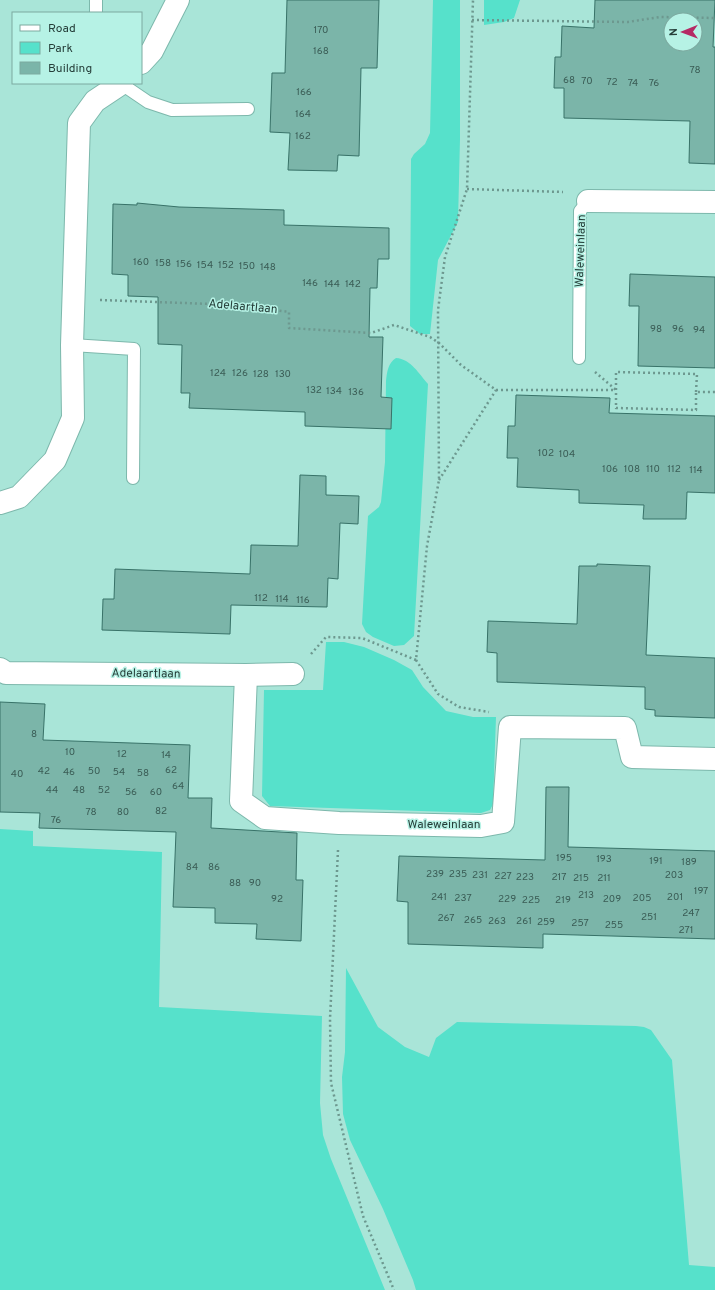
<svg xmlns="http://www.w3.org/2000/svg" width="715" height="1290" font-family="Overpass,sans-serif">
  <style>
    .green { fill: #56e1cb }
    .building { fill: #7bb5a9; stroke: #387268; fill-rule: evenodd }
    .lines { fill: none; stroke-linecap: round; stroke-linejoin: round }
    .lane-casing { stroke: #7db8ac; stroke-width: 14 }
    .street-casing { stroke: #7db8ac; stroke-width: 24 }
    .path { stroke: #6d988f; stroke-width: 2.5; stroke-dasharray: 2 3; stroke-linecap: butt }
    .lane { stroke: #fff; stroke-width: 12 }
    .street { stroke: #fff; stroke-width: 22 }
    .labels { text-anchor: middle; dominant-baseline: central; stroke-width: 3; stroke-linejoin: round; paint-order: stroke }
    .number-label { font-size: 10px; fill: #3a5c55 }
    .street-label { font-size: 12px; fill: #253e39; stroke: #b6f2e5 }
  </style>
  <rect width="100%" height="100%" fill="#a9e5d8"/>
  <g class="green">
    <polygon points="433,0 460,0 460,139 458,222 438,260 430,334 420,334 410,326 411,159 414,154 425,144 430,133"/>
    <polygon points="484,0 520,0 514,18 504,22 484,25"/>
    <path d="M396,358C411,359 419,374 428,384L414,636L404,645L394,646L373,637L366,632L362,624L368,516L379,507L381,502L385,462L386,381C387,372 388,363 396,358Z"/>
    <polygon points="326,642 344,642 364,647 394,660 412,670 423,687 446,711 473,717 496,717 493,804 490,810 481,813 270,806 262,796 264,690 323,690"/>
    <polygon points="0,829 33,831 33,846 162,852 159,1007 322,1016 320,1103 323,1135 331,1159 385,1290 0,1290"/>
    <polygon points="346,968 378,1027 405,1047 429,1057 436,1038 457,1022 636,1026 644,1027 651,1030 672,1060 689,1265 715,1267 715,1290 416,1290 413,1280 383,1209 350,1140 343,1114 342,1077 345,1052"/>
  </g>
  <g class="building">
    <polygon points="287,0 379,0 377,68 361,68 359,156 338,155 337,171 288,170 290,133 270,132 272,73 285,73"/>
    <path d="M595,0H715L713,47H715V164L689,163L690,121L564,118V88H554L555,57H561L562,26L594,28ZM671,20H695V44H671Z"/>
    <polygon points="137,203 179,207 284,210 284,225 389,228 389,259 378,259 377,288 370,288 369,337 383,337 381,397 392,398 391,429 305,426 305,412 189,408 190,393 181,393 182,345 158,344 158,297 128,296 128,275 112,274 113,204 137,205"/>
    <polygon points="630,274 715,277 715,368 638,366 639,306 629,306"/>
    <polygon points="516,395 610,398 609,413 715,416 715,493 687,492 686,519 643,519 644,505 579,503 579,490 517,487 518,458 507,458 508,426 515,426"/>
    <polygon points="300,475 326,476 326,495 359,496 358,524 340,523 338,579 328,578 327,607 231,605 230,634 102,630 103,599 114,599 115,569 250,574 251,545 298,546"/>
    <polygon points="597,564 650,566 646,655 715,658 715,718 655,716 655,710 645,709 645,687 497,682 497,653 487,652 488,621 577,624 579,566 597,566"/>
    <polygon points="0,702 45,704 43,740 190,745 188,798 212,798 211,828 297,833 296,880 303,880 301,941 256,939 257,924 215,923 215,908 173,907 176,832 39,828 40,813 0,812"/>
    <polygon points="546,787 569,787 568,847 715,851 715,939 543,934 543,948 408,944 408,902 397,901 399,856 545,860"/>
  </g>
  <g class="lines">
    <defs>
      <g id="lane">
        <polyline points="96,13 96,0"/>
        <polyline points="120,83 148,102 172,110 248,109"/>
        <polyline points="72,345 134,349 133,478"/>
        <polyline points="579,358 580,211 588,201"/>
      </g>
      <g id="street">
        <polyline points="141,63 152,51 178,0"/>
        <polyline points="588,201 715,202"/>
        <polyline points="0,503 19,497 55,460 73,418 72,345 79,123 95,101 122,83"/>
        <polyline points="0,669 6,673 246,675 293,674"/>
        <polyline points="246,675 241,801 265,818 339,823 481,826 503,822 510,727 625,728 632,757 715,759"/>
      </g>
    </defs>
    <use href="#lane" class="lane-casing"/>
    <use href="#street" class="street-casing"/>
    <g class="path">
      <polyline points="472,20 628,22 660,17 715,18"/>
      <polyline points="467,189 563,192"/>
      <polyline points="100,300 240,305 289,312 289,328 371,333 394,325 430,337 439,343 461,365 496,390 616,390"/>
      <polyline points="595,372 616,390"/>
      <polyline points="696,392 697,374 616,372 616,408 696,410 696,392 715,392"/>
      <polyline points="439,480 496,390"/>
      <polyline points="311,654 326,637 362,638 416,660 427,546 439,480 438,310 445,257 467,189 473,0"/>
      <polyline points="416,660 438,694 459,707 489,712"/>
      <polyline points="338,850 330,1019 331,1083 363,1216 394,1290"/>
    </g>
    <use href="#lane" class="lane"/>
    <use href="#street" class="street"/>
  </g>
  <g class="labels">
    <g class="number-label">
      <text x="321" y="30">170</text>
      <text x="321" y="51">168</text>
      <text x="695" y="70">78</text>
      <text x="569" y="80">68</text>
      <text x="587" y="81">70</text>
      <text x="612" y="82">72</text>
      <text x="633" y="83">74</text>
      <text x="654" y="83">76</text>
      <text x="304" y="92">166</text>
      <text x="303" y="114">164</text>
      <text x="303" y="136">162</text>
      <text x="141" y="262">160</text>
      <text x="163" y="263">158</text>
      <text x="184" y="264">156</text>
      <text x="205" y="265">154</text>
      <text x="226" y="265">152</text>
      <text x="247" y="266">150</text>
      <text x="268" y="267">148</text>
      <text x="310" y="283">146</text>
      <text x="332" y="284">144</text>
      <text x="353" y="284">142</text>
      <text x="656" y="329">98</text>
      <text x="678" y="329">96</text>
      <text x="699" y="330">94</text>
      <text x="218" y="373">124</text>
      <text x="240" y="373">126</text>
      <text x="261" y="374">128</text>
      <text x="283" y="374">130</text>
      <text x="314" y="390">132</text>
      <text x="334" y="391">134</text>
      <text x="356" y="392">136</text>
      <text x="546" y="453">102</text>
      <text x="567" y="454">104</text>
      <text x="610" y="469">106</text>
      <text x="632" y="469">108</text>
      <text x="653" y="469">110</text>
      <text x="674" y="469">112</text>
      <text x="696" y="470">114</text>
      <text x="261" y="598">112</text>
      <text x="282" y="599">114</text>
      <text x="303" y="600">116</text>
      <text x="34" y="734">8</text>
      <text x="70" y="752">10</text>
      <text x="122" y="754">12</text>
      <text x="166" y="755">14</text>
      <text x="171" y="770">62</text>
      <text x="44" y="771">42</text>
      <text x="94" y="771">50</text>
      <text x="69" y="772">46</text>
      <text x="119" y="772">54</text>
      <text x="143" y="773">58</text>
      <text x="17" y="774">40</text>
      <text x="178" y="786">64</text>
      <text x="52" y="790">44</text>
      <text x="79" y="790">48</text>
      <text x="104" y="790">52</text>
      <text x="131" y="792">56</text>
      <text x="156" y="792">60</text>
      <text x="161" y="811">82</text>
      <text x="91" y="812">78</text>
      <text x="123" y="812">80</text>
      <text x="56" y="820">76</text>
      <text x="564" y="858">195</text>
      <text x="604" y="859">193</text>
      <text x="656" y="861">191</text>
      <text x="689" y="862">189</text>
      <text x="192" y="867">84</text>
      <text x="214" y="867">86</text>
      <text x="435" y="874">239</text>
      <text x="458" y="874">235</text>
      <text x="480" y="875">231</text>
      <text x="674" y="875">203</text>
      <text x="503" y="876">227</text>
      <text x="525" y="877">223</text>
      <text x="559" y="877">217</text>
      <text x="581" y="878">215</text>
      <text x="604" y="878">211</text>
      <text x="235" y="883">88</text>
      <text x="255" y="883">90</text>
      <text x="701" y="891">197</text>
      <text x="586" y="895">213</text>
      <text x="439" y="897">241</text>
      <text x="675" y="897">201</text>
      <text x="463" y="898">237</text>
      <text x="642" y="898">205</text>
      <text x="277" y="899">92</text>
      <text x="507" y="899">229</text>
      <text x="612" y="899">209</text>
      <text x="531" y="900">225</text>
      <text x="563" y="900">219</text>
      <text x="691" y="913">247</text>
      <text x="649" y="917">251</text>
      <text x="446" y="918">267</text>
      <text x="473" y="920">265</text>
      <text x="497" y="921">263</text>
      <text x="524" y="921">261</text>
      <text x="546" y="922">259</text>
      <text x="580" y="923">257</text>
      <text x="614" y="925">255</text>
      <text x="686" y="930">271</text>
    </g>
    <g class="street-label">
      <text transform="translate(581 251) rotate(-88)">Waleweinlaan</text>
      <text transform="translate(243 307) rotate(5)">Adelaartlaan</text>
      <text transform="translate(146 674) rotate(1)">Adelaartlaan</text>
      <text x="444" y="825">Waleweinlaan</text>
    </g>
  </g>
  <rect x="12" y="12" width="130" height="72" fill="#b6f2e5" stroke="#7caaa0"/>
  <rect x="20" y="25" width="20" height="6" fill="#ffffff" stroke="#7caaa0"/>
  <text x="48" y="32" font-size="12" fill="#253e39">Road</text>
  <rect x="20" y="42" width="20" height="12" fill="#56e1cb" stroke="#7caaa0"/>
  <text x="48" y="52" font-size="12" fill="#253e39">Park</text>
  <rect x="20" y="62" width="20" height="12" fill="#7bb5a9" stroke="#7caaa0"/>
  <text x="48" y="72" font-size="12" fill="#253e39">Building</text>
  <g transform="translate(683 32) rotate(269)"><circle r="19" fill="#b6f2e5" stroke="#7caaa0"/>
  <path d="M0-3L7 15L0 10L-7 15Z" fill="#b52a64"/>
  <text y="-6" font-size="11" font-weight="bold" text-anchor="middle" fill="#253e39">N</text>
  </g>
</svg>
